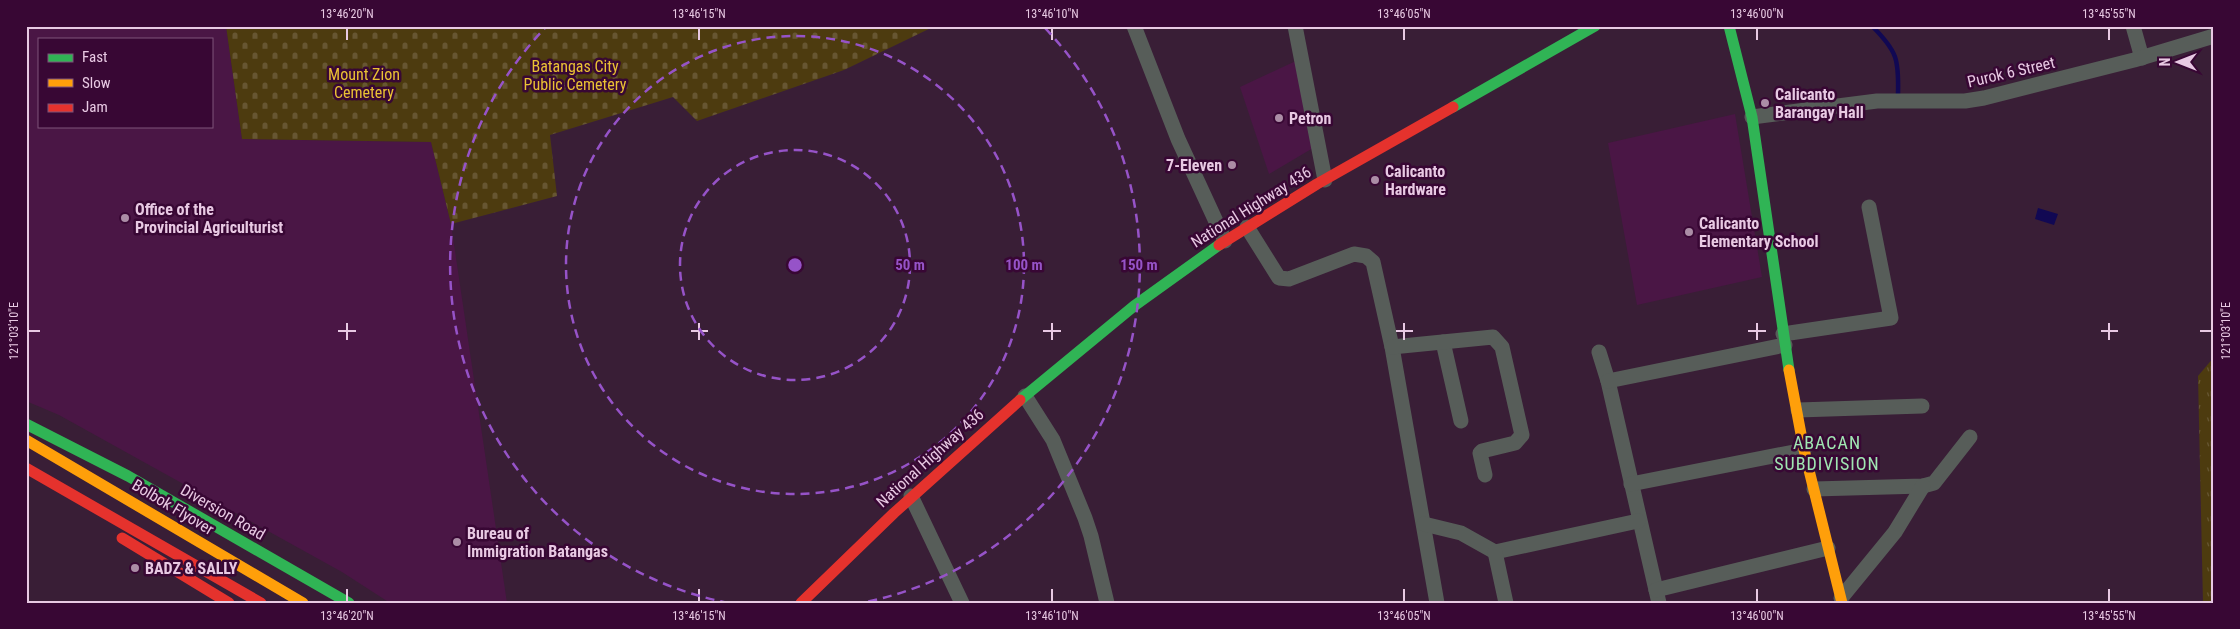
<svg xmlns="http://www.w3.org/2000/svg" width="2240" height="629" font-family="'Roboto Condensed',sans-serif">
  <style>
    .built { fill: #4a1645; fill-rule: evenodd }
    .grass { fill: url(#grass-tufts) }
    .cemetery { fill: url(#cemetery-stones) }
    .water { fill: #110853 }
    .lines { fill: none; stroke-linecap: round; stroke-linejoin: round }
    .stream { stroke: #110853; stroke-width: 4.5 }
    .street { stroke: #575d59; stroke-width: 15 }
    .fast { stroke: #30b455; stroke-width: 11 }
    .slow { stroke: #ff9f0a; stroke-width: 11 }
    .jam { stroke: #e5322d; stroke-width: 11 }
    .ticks { fill: none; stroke: #e8c9e3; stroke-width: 2 }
    .ring { fill: none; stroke: #9653c8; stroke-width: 2.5; stroke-dasharray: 9 6 }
    .poi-dot { fill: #ab8da6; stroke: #380734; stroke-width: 2 }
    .labels { text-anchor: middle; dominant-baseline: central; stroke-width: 5; stroke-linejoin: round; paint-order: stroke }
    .park-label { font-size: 16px; fill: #eac234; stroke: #380734 }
    .street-label { font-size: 16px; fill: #e8c9e3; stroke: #380734 }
    .poi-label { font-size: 16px; font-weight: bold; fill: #e8c9e3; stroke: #380734; text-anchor: start }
    .neighbourhood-label { font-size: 18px; letter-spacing: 1px; fill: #a0e6b2; stroke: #380734 }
    .centre { fill: #9653c8; stroke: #380734; stroke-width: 2.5 }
    .ring-label { font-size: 15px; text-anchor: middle; font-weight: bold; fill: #9653c8; stroke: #380734; stroke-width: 5; stroke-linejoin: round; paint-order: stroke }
    .neatline { fill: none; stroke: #e8c9e3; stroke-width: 2 }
    .ticks-label { font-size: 12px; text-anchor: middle; fill: #e8c9e3 }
  </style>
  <defs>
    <pattern id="grass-tufts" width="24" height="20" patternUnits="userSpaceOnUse" patternTransform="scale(1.25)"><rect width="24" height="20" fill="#4d3b0f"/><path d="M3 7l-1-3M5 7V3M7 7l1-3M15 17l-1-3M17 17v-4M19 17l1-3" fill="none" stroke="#675632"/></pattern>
    <pattern id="cemetery-stones" width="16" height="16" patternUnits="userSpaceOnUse" patternTransform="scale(1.25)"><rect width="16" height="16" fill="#4d3b0f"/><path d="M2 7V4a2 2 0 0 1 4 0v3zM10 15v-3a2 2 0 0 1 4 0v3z" fill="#675632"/></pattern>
  </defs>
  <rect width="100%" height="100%" fill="#391e36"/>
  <g class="built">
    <path d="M26,26H226L242,139L431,142L451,224L507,603H390L342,572L59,415L26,401ZM39,39H211V126H39Z"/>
    <polygon points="1298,60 1313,148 1269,174 1240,87"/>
    <polygon points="1735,114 1762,277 1637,305 1608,143"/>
  </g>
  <polygon class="grass" points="2214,357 2214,603 2203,603 2198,376"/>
  <polygon class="cemetery" points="226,26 935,26 844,70 697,121 673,97 550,135 557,196 451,224 431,142 242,139"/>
  <polygon class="water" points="2038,208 2058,214 2054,225 2035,219"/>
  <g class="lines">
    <path class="stream" d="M1872,26C1897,51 1899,59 1898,94"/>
    <g class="street">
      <polyline points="1134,26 1178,139 1225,241"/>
      <polyline points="1295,26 1325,180"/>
      <polyline points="2133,26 2142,58"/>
      <polyline points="1752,117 1877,101 1965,101 1984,98 2134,60 2214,36"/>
      <polyline points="1247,227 1279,278 1289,279 1354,254 1366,256 1373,262 1392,347 1437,603"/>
      <polyline points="1783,334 1891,318 1869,207"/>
      <polyline points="1443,342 1461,421"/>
      <polyline points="1392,347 1493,337 1502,347 1522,435 1515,443 1482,451 1480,453 1485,475"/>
      <polyline points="1599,352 1608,381 1659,603"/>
      <polyline points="1608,381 1785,345"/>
      <polyline points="1025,396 1053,440 1085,518 1091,536 1107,603"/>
      <polyline points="1798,410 1922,406"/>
      <polyline points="1631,484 1804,450"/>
      <polyline points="1814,489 1923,486 1934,483 1970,437"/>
      <polyline points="911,496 962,603"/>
      <polyline points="1424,524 1461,533 1495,552 1638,521"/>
      <polyline points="1495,552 1506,603"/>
      <polyline points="1656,590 1828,548"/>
      <polyline points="1841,598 1895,532 1923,486"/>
    </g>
    <g class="fast">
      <polyline points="1729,26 1752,117 1789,370"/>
      <polyline points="1453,107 1595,26"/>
      <polyline points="1020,400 1134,306 1219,245"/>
      <polyline points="26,424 128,476 349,603"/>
    </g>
    <g class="slow">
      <polyline points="1789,370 1804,450 1842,603"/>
      <polyline points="26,440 303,603"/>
    </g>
    <g class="jam">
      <polyline points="1219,245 1317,184 1453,107"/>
      <polyline points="26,468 261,603"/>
      <polyline points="122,538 229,603"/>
      <polyline points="801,603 894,513 1020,400"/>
    </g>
  </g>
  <path class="ticks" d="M347,28V40M699,28V40M1052,28V40M1404,28V40M1757,28V40M2109,28V40M347,323V340M699,323V340M1052,323V340M1404,323V340M1757,323V340M2109,323V340M28,331H40M338,331H356M691,331H708M1043,331H1061M1396,331H1413M1748,331H1766M2101,331H2118M2200,331H2212M347,589V602M699,589V602M1052,589V602M1404,589V602M1757,589V602M2109,589V602"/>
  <g class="ring">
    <circle cx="795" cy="265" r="115"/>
    <circle cx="795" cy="265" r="229"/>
    <path d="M729 603A344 344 0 0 1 545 28M1045 28A344 344 0 0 1 861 603"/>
  </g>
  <g class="poi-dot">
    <circle cx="1765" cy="103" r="5"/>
    <circle cx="1279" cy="118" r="5"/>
    <circle cx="1232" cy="165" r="5"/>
    <circle cx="1375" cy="180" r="5"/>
    <circle cx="125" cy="218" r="5"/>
    <circle cx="1689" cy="232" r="5"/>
    <circle cx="457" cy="542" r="5"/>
    <circle cx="135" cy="568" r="5"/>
  </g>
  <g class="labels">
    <g class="park-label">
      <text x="575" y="66">Batangas City<tspan x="575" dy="18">Public Cemetery</tspan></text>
      <text x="364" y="74">Mount Zion<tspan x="364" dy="18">Cemetery</tspan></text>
    </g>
    <g class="street-label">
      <text transform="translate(2011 72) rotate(-13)">Purok 6 Street</text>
      <text transform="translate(1251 207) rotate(-32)">National Highway 436</text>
      <text transform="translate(930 458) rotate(-42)">National Highway 436</text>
      <text transform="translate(173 507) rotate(31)">Bolbok Flyover</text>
      <text transform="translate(223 512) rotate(30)">Diversion Road</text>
    </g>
    <g class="poi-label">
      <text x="1775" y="94">Calicanto<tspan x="1775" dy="18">Barangay Hall</tspan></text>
      <text x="1289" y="118">Petron</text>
      <text x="1222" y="165" text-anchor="end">7-Eleven</text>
      <text x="1385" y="171">Calicanto<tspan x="1385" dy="18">Hardware</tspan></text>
      <text x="135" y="209">Office of the<tspan x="135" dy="18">Provincial Agriculturist</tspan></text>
      <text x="1699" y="223">Calicanto<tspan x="1699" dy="18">Elementary School</tspan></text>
      <text x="467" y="533">Bureau of<tspan x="467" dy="18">Immigration Batangas</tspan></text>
      <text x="145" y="568">BADZ &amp; SALLY</text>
    </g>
    <g class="neighbourhood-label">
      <text x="1827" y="442">ABACAN<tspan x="1827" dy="21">SUBDIVISION</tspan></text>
    </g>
  </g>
  <circle cx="795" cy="265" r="8" class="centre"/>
  <g class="ring-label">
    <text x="910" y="270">50 m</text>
    <text x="1024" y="270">100 m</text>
    <text x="1139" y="270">150 m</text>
  </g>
  <rect width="2240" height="629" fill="none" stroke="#380734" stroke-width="55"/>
  <rect x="38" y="38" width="175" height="90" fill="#380734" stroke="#7e557a"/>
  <rect x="48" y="54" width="25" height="8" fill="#30b455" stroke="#7e557a"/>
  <text x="82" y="62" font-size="15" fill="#e8c9e3">Fast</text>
  <rect x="48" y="79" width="25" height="8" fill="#ff9f0a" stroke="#7e557a"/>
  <text x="82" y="88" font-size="15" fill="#e8c9e3">Slow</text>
  <rect x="48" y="104" width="25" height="8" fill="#e5322d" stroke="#7e557a"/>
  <text x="82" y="112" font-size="15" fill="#e8c9e3">Jam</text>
  <g transform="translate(2178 62) rotate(270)" stroke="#380734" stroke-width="4" paint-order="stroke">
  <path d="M0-4L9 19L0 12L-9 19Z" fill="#e8c9e3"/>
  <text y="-8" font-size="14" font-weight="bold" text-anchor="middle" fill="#e8c9e3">N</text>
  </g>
  <rect x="28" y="28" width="2184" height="574" class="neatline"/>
  <g class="ticks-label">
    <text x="347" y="18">13°46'20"N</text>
    <text x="699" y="18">13°46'15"N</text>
    <text x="1052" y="18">13°46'10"N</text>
    <text x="1404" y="18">13°46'05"N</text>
    <text x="1757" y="18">13°46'00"N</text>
    <text x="2109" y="18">13°45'55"N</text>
    <text transform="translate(2226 331) rotate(-90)" y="4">121°03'10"E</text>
    <text transform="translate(14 331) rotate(-90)" y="4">121°03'10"E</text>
    <text x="347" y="620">13°46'20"N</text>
    <text x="699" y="620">13°46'15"N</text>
    <text x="1052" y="620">13°46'10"N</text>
    <text x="1404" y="620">13°46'05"N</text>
    <text x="1757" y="620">13°46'00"N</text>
    <text x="2109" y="620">13°45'55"N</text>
  </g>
</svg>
